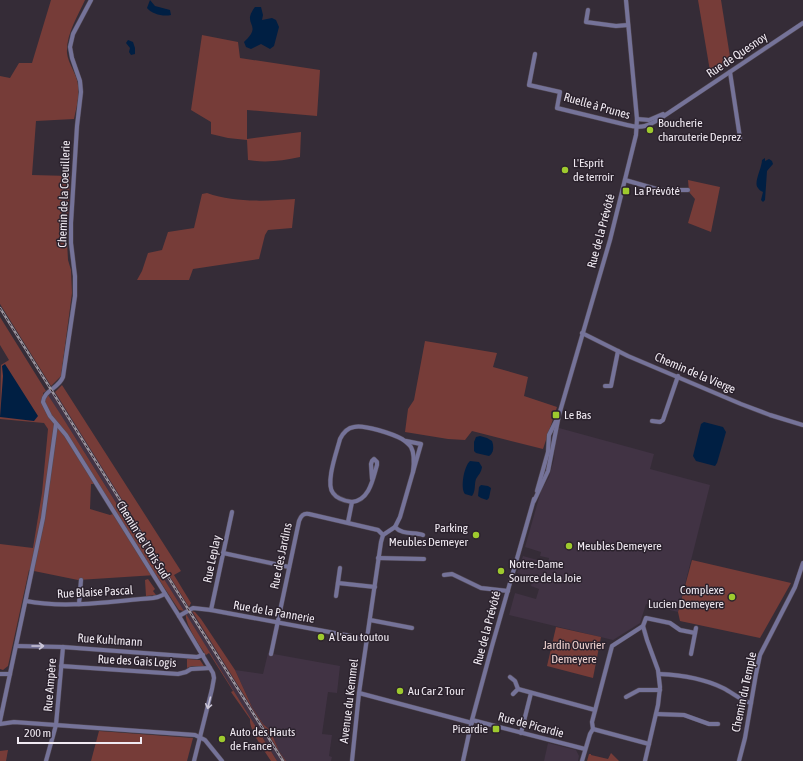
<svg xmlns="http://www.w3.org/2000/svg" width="803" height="761" font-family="'Asap Condensed',sans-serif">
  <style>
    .built { fill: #413344 }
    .green { fill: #763c38; fill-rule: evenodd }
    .water { fill: #001f43 }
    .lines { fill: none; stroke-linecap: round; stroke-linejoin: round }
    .minor-casing { stroke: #534a55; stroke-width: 5 }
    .minor { stroke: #757399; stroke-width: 4 }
    .rail-casing { stroke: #9a939c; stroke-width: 2.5 }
    .rail { stroke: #2b222d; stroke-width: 1; stroke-dasharray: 3; stroke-linecap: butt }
    .oneway { stroke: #cbc6d7 }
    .poi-dot { fill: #9eca2e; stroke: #2b222d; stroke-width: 1.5 }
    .labels { text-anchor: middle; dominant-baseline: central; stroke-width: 3; stroke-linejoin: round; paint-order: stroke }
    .street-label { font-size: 12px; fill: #f0eaf2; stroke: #2b222d }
    .poi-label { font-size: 12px; fill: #f0eaf2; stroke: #2b222d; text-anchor: start }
    .park-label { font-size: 12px; fill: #f1d4d1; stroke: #2b222d }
  </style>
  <rect width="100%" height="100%" fill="#352c37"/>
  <g class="built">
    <polygon points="55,392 218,653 285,761 277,761 100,477 48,395"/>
    <polygon points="559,428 654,454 650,469 710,485 678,612 646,604 640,623 613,640 509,615 515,593 536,599 539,589 531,586 533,577 517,573 523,556 548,563 549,558 540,556 541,552 525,547 541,491 549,477 554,459 555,440"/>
    <polygon points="268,653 340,666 337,693 328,692 322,734 332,735 329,756 332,757 331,761 286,761 279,751 270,730 263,724 252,707 235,670 263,674"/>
    <polygon points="548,743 576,750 579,756 578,761 544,761"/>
  </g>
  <g class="green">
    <path d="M51,0H85C78,16 66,34 67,53C68,64 77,74 78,85C80,96 76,109 74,119L36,121L32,175L70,176L67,241L68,260L71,270L72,293L61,376L51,386L0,304V76L10,78L19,63H32Z"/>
    <polygon points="698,0 721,0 731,63 711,77"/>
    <path d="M202,35L238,42L240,58L320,70L317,116L247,110V139L301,132L300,157C282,161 265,163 248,160L247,140L228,138L211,134V122L191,110Z"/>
    <polygon points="688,180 720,187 711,232 688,223 695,199 689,192"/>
    <path d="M207,193C235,203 267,201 295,199L292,228L268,230L265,235L259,259L193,269L189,280H137L142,271L148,253L162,250L168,232L194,228L202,194Z"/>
    <path d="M0,317L46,391L43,393L44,397L48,395L61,415L184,611L179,610L156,575L78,580L29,570L8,666L3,670L0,669V544L33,548L42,493L48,429L44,423L0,419L1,365L9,360L0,345ZM91,484H95L113,514L110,515L90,509Z"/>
    <polygon points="425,341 497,353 493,367 528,377 524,396 557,407 543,449 472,431 465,440 448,439 405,432 408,409 414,400"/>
    <polygon points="62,385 181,571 174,575 191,603 189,607 55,392"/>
    <polygon points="692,560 791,583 760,638 680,621 678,612"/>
    <polygon points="148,579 155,589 153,591 156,595 146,596 145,580"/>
    <polygon points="192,611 195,612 201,619 235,670 252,707 263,724 270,730 279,751 286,761 285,761"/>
    <path d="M186,614L277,761H271C265,751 249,731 250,719L231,692L233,691L209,653L206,655C200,646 184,623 186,614Z"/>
    <polygon points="556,627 601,637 593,678 547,666"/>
    <polygon points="187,659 200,660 204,666 203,667 192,666 187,668"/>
    <polygon points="99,731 193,738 187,761 91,761"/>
    <polygon points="8,750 6,761 0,761 0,751"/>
    <polygon points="611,753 619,761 587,761 589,754 591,754 591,755 608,759"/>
  </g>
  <g class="water">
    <path d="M150,0L155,6L170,10L171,15C163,17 152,14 147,8Z"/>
    <path d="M255,7H261L263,15L262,20L272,18L276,20L279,27L274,46L270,49L261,44L251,49L246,47L244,42C246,40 249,37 251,34C257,23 243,23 255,7Z"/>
    <polygon points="128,40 133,42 135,48 135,54 131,55 129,52 130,48 126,43"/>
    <path d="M765,158V161L769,159L772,161L773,164L767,171L765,200L763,202L761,200L763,192C761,191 759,190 758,188C753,183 762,168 762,160Z"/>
    <polygon points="5,364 38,416 34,421 0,417 3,376 2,366"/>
    <polygon points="704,422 723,427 726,432 717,463 715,466 696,461 693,456 701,424"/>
    <path d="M480,436L487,438L492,441C494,446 494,453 489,456L476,453L474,451V442L476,437Z"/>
    <path d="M470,461L479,462L482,467C481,473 479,474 476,479C474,485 476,491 472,496L465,494C460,488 464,466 470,461Z"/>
    <polygon points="481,485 488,486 491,488 489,498 487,500 481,498 478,496 479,487"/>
  </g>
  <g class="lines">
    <defs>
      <g id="minor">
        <path d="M91,0L73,34L70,47L72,58L80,81L81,92L77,126L71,223V243L75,276V296L63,377C58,389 44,390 43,402L50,416L66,435L179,616L213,673L214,678L212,689L194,761"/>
        <polyline points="588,10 586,22 616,26 628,25"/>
        <path d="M535,54L529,85L560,92L557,108L627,125C642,129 648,126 661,118L803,23"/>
        <polyline points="730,72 740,138"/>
        <polyline points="637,119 649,120 663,114"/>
        <polyline points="625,180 660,190 688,190"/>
        <polyline points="582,333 628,356 741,404 770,415 803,425"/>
        <polyline points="605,386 611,386 618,351"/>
        <polyline points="652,421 660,422 663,420 678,376"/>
        <polyline points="537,491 548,452 549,435 556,421"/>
        <polyline points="534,501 548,471 559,415 610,240 636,135 637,119 626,0"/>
        <path d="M352,502C345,501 337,499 333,493C325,483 337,451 340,439C343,433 347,428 354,427C363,424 393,434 402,439C405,441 409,444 411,447C415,454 414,464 413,472"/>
        <path d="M348,522L352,502C370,500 373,478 377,465V462L374,459L372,461L371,464L372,479"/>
        <polyline points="395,527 400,517 421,444 406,441"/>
        <path d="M383,535L395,527C402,535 414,532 423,535"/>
        <polyline points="223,553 289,567"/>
        <polyline points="378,558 424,559"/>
        <polyline points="444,575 452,574 481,588 508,591"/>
        <polyline points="338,583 375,587"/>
        <polyline points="336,596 340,568"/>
        <path d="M26,601C67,609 111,601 153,598L158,597L165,594"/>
        <polyline points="79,604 81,580"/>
        <polyline points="211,610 232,512"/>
        <polyline points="179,616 193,608 211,610 367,639"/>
        <polyline points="370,620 412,628"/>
        <polyline points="643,626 647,640 658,670 660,687 658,705 645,761"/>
        <polyline points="16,646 63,647 197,657 203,655"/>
        <path d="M271,654L299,521C301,516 303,513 309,514L378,530L383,535L381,542L359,693L352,761"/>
        <polyline points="691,654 696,628"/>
        <polyline points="61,666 178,674 186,672 191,669 210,668"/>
        <polyline points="0,674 10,674"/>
        <path d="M659,674C681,675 703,678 723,688C733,693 740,700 751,703"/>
        <polyline points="510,677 515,681 518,689 513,694"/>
        <polyline points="518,689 595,710"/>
        <polyline points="359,693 472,723"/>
        <polyline points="626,697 639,690 660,690"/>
        <polyline points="656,714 684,715 709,724 718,724"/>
        <polyline points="472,720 585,749"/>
        <polyline points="0,721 43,518 56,424"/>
        <polyline points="0,724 14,722 195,735 205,740 222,761"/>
        <polyline points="593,729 649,744"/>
        <polyline points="521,733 531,693"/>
        <polyline points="46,761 56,725 63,647"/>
        <polyline points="463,761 472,720 492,646 534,499"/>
        <polyline points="582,761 590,734 593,729 592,722 612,646 643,626 646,618 670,623 680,630 695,633"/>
        <polyline points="739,761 745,738 756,674 760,655 795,587 803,563"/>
      </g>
    </defs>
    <use href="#minor" class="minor-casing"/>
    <use href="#minor" class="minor"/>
    <defs>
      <polyline id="rail" points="0,308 283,761"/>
    </defs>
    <use href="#rail" class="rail-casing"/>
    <use href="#rail" class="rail"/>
  </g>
  <defs><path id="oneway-shaft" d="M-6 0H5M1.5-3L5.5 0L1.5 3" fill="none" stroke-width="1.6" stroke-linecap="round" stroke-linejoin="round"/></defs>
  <g class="oneway">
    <use href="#oneway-shaft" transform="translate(38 646)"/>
    <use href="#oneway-shaft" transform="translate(209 703) rotate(104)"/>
  </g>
  <g class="poi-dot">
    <circle cx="650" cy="130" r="4"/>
    <circle cx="565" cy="170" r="4"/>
    <rect x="622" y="187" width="8" height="8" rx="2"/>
    <rect x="552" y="411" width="8" height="8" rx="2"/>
    <circle cx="476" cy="535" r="4"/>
    <circle cx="569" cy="546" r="4"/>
    <circle cx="501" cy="571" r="4"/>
    <circle cx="732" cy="597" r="4"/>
    <circle cx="321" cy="637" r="4"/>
    <circle cx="400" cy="691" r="4"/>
    <rect x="492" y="725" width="8" height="8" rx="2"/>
    <circle cx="222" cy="739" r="4"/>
  </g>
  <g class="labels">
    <g class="street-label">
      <text transform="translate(737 55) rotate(-34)">Rue de Quesnoy</text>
      <text transform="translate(597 106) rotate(16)">Ruelle à Prunes</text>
      <text transform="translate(64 194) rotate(-88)">Chemin de la Coeuillerie</text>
      <text transform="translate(601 231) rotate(-75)">Rue de la Prévôté</text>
      <text transform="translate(695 373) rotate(23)">Chemin de la Vierge</text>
      <text transform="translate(143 540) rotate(58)">Chemin de l'Oris Sud</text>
      <text transform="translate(281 556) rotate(-78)">Rue des Jardins</text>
      <text transform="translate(212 559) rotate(-78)">Rue Leplay</text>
      <text transform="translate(95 592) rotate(-3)">Rue Blaise Pascal</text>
      <text transform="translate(274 612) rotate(10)">Rue de la Pannerie</text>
      <text transform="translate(487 628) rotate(-75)">Rue de la Prévôté</text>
      <text transform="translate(110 640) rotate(4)">Rue Kuhlmann</text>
      <text transform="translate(137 661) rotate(3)">Rue des Gais Logis</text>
      <text transform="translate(50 685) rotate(-85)">Rue Ampère</text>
      <text transform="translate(744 692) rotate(-78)">Chemin du Temple</text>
      <text transform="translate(349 701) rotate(-83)">Avenue du Kemmel</text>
      <text transform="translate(531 725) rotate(15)">Rue de Picardie</text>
    </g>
    <g class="poi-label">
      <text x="658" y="123">Boucherie<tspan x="658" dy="14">charcuterie Deprez</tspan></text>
      <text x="573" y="163">L'Esprit<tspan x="573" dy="14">de terroir</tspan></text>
      <text x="634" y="191">La Prévôté</text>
      <text x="564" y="415">Le Bas</text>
      <text x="468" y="528" text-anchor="end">Parking<tspan x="468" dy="14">Meubles Demeyer</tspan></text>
      <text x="577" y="546">Meubles Demeyere</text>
      <text x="509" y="564">Notre-Dame<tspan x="509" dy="14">Source de la Joie</tspan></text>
      <text x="724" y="590" text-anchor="end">Complexe<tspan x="724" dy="14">Lucien Demeyere</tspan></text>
      <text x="329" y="637">A l'eau toutou</text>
      <text x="408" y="691">Au Car 2 Tour</text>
      <text x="488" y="729" text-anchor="end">Picardie</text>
      <text x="230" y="732">Auto des Hauts<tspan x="230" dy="14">de France</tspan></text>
    </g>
    <g class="park-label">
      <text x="574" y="645">Jardin Ouvrier<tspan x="574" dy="14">Demeyere</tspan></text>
    </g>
  </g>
  <path d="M18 737v6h123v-6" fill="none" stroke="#f0eaf2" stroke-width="2"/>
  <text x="24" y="737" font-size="12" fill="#f0eaf2" stroke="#2b222d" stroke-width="3" paint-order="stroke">200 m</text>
</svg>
